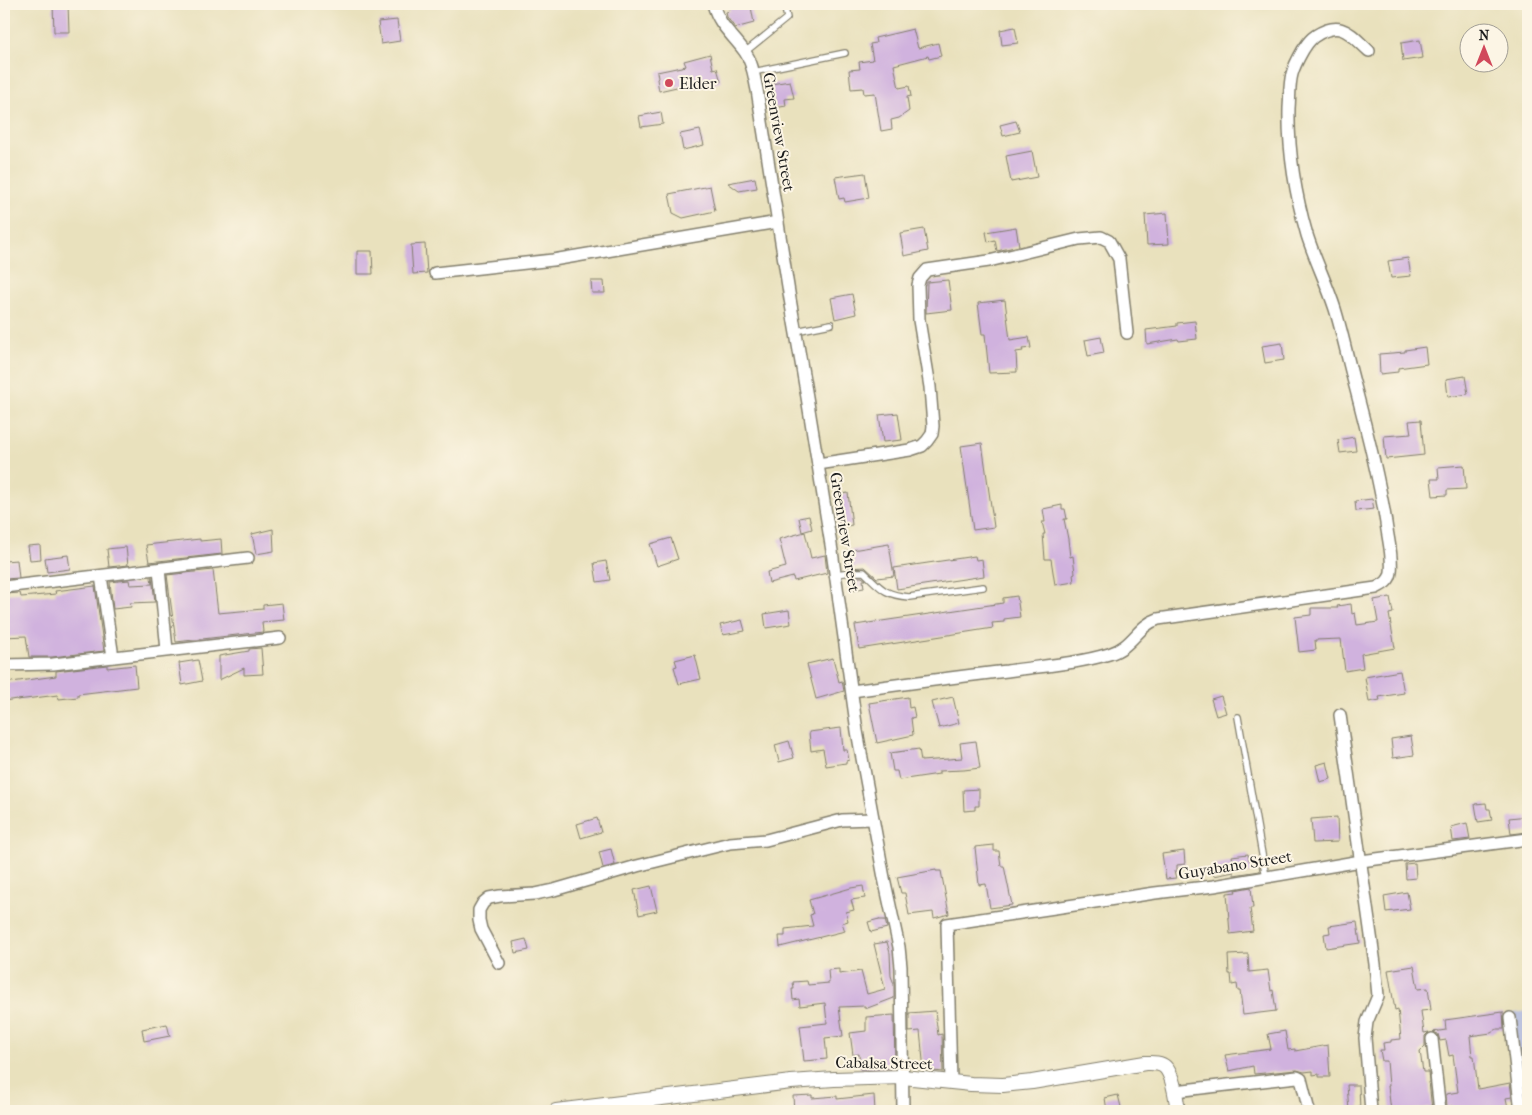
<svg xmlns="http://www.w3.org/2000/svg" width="1532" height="1115" font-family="'IM FELL French Canon',serif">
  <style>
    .industrial { fill: #bdc3de }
    .building { fill: #d0b2de }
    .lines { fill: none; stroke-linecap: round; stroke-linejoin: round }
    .service-casing { stroke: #827e6c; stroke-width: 8 }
    .minor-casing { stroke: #827e6c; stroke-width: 14 }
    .tertiary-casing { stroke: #827e6c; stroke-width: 16 }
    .service { stroke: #fff; stroke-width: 5.5 }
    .minor { stroke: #fff; stroke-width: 11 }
    .tertiary { stroke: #fff; stroke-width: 14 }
    .poi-dot { fill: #d1495b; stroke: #fcf5e5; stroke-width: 2 }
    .labels { text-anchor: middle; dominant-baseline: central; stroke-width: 4; stroke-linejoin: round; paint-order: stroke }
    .poi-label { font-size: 16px; fill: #1c1c1c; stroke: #fcf5e5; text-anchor: start }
    .street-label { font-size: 16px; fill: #1c1c1c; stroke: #fcf5e5 }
  </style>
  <rect width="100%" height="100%" fill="#fcf5e5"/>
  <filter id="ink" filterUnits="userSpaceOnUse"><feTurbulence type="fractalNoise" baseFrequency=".02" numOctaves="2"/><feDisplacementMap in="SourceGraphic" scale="10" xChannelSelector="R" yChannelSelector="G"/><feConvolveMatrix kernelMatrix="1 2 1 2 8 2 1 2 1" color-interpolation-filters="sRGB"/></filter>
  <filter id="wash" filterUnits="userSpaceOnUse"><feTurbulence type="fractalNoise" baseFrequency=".0096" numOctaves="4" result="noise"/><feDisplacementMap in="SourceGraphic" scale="20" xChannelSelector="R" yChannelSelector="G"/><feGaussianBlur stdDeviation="1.12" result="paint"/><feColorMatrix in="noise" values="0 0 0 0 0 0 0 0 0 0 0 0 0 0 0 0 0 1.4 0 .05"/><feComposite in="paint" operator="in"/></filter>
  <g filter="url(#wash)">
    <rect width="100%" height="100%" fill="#e9e1bd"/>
    <polygon class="industrial" points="1528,1011 1528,1111 1520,1111 1508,1014"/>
    <g id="blocks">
      <g class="building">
        <polygon points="53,4 68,4 69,32 54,32"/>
        <polygon points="728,4 745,4 747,8 751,7 754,23 735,28 727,17 726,12 730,11"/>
        <polygon points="397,20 400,41 381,44 378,22"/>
        <polygon points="1015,27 1018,43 1002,45 1000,30"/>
        <polygon points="913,29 918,48 938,43 941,56 929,59 928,56 894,65 899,88 909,86 911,96 907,97 909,111 899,118 891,120 892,129 881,131 875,93 864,94 863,88 851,89 849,70 860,69 859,62 873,60 870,44 876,43 875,38"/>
        <polygon points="1420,40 1423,58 1403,61 1401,43"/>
        <polygon points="710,54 713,69 717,68 721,82 691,89 690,84 659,91 657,79 658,78 657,72 686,66 684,61"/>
        <polygon points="790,81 794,98 785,99 786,106 775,108 771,84"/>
        <polygon points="661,112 663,124 641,127 639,116"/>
        <polygon points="1016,121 1020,132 1003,136 1000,125"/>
        <polygon points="700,130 704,145 683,150 680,134"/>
        <polygon points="1032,151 1037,177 1011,182 1006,156"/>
        <polygon points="865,173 869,198 845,202 844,198 839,199 835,177"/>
        <polygon points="755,178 757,188 739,191 728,183"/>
        <polygon points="710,186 715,211 683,218 673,213 669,194"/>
        <polygon points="1167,213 1169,244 1147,245 1145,215"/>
        <polygon points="1016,227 1019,246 997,251 995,240 988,242 986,232"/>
        <polygon points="924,229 928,251 904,256 900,233"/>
        <polygon points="425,244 427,273 413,274 411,245"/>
        <polygon points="357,251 372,251 373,274 357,274"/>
        <polygon points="1408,258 1411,276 1391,278 1388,261"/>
        <polygon points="948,280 952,310 926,313 927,282"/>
        <polygon points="591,281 604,281 605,293 592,293"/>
        <polygon points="852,294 856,314 835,319 831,298"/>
        <polygon points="1005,300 1010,340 1029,337 1031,348 1022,349 1023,351 1016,352 1017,372 989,373 985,334 982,334 978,303"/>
        <polygon points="1195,321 1197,339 1179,341 1178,339 1147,344 1146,330 1177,326 1177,323"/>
        <polygon points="1101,337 1104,353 1088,356 1085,340"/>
        <polygon points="1282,343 1284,360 1265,363 1262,346"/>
        <polygon points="1425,347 1427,364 1398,368 1398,372 1380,374 1379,354 1405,352 1405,350"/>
        <polygon points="1465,376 1468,394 1448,397 1446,379"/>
        <polygon points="898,413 902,440 883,442 879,415"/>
        <polygon points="1421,420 1424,455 1386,459 1384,436 1411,434 1409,421"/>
        <polygon points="1354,437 1356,451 1340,453 1338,440"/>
        <polygon points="982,443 994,527 973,530 961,446"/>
        <polygon points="1464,465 1466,489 1447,490 1447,495 1433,496 1431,479 1439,479 1438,467"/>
        <polygon points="848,493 852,525 840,527 835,495"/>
        <polygon points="1372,499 1374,509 1356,511 1355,501"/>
        <polygon points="1062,505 1062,509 1065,509 1067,519 1064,519 1068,539 1070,557 1073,556 1075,573 1073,574 1074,582 1055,585 1051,559 1045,559 1043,534 1045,534 1042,522 1045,522 1043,509"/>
        <polygon points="809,516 812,529 802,532 799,518"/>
        <polygon points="273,529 274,551 256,554 252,534"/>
        <polygon points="805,532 811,558 825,555 827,573 794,581 793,577 769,583 767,572 786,567 779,539"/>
        <polygon points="671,538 678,559 657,566 650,544"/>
        <polygon points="200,539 200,541 221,539 222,554 149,562 146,545"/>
        <polygon points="889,544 894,576 877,578 865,567 848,568 846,551"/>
        <polygon points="40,545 41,559 30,560 28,546"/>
        <polygon points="126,547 128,565 109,567 107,549"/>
        <polygon points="68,555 70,569 47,572 45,558"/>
        <polygon points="975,556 976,560 982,559 984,576 897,589 894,568"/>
        <polygon points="17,560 19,578 4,579 4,561"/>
        <polygon points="606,561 610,580 597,582 594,563"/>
        <polygon points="213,570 218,613 263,609 263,605 282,603 284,620 262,622 263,632 176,642 167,575"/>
        <polygon points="151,577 152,577 155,602 130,603 131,607 113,609 110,582 129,580 130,585 152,584"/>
        <polygon points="849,577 862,577 866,580 863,580 864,588 852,590"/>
        <polygon points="95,586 104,651 52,657 29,657 26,636 4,637 4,594 20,593 21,597 56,594 55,591"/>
        <polygon points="1017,596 1020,617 1004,619 1004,622 992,623 993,628 859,649 855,625 1003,603 1003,598"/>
        <polygon points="1390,597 1393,613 1389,614 1395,648 1361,654 1363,668 1345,671 1341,639 1315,640 1316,650 1299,652 1295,617 1311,615 1311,608 1338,608 1337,606 1351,604 1352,614 1355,613 1357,625 1378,622 1374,600"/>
        <polygon points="789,610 791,624 766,628 764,614"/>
        <polygon points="742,620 745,631 723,635 720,625"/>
        <polygon points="261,648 263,674 244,675 244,668 219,680 219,656 249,651 249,649"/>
        <polygon points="695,655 701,679 679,684 674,667 677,666 675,660"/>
        <polygon points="833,658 839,682 842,681 844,691 816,699 807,664"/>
        <polygon points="198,660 202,681 182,685 179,663"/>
        <polygon points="107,665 107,668 135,665 137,687 78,694 78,697 59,699 58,695 17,700 17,699 4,701 4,683 56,676 56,671"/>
        <polygon points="1400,671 1404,693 1379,697 1380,700 1369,702 1365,677"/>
        <polygon points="1221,696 1226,713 1216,716 1211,699"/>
        <polygon points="908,697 909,708 913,707 915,717 911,718 913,735 877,743 869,703"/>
        <polygon points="953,697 959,723 939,728 932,702"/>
        <polygon points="841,728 843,750 847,750 849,760 846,761 846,763 826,766 823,749 811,751 809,732"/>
        <polygon points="1411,736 1414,755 1393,758 1391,739"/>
        <polygon points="789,741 794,758 779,762 775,745"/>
        <polygon points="976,741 980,768 964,770 939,771 939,774 899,780 897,771 893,771 890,753 919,749 921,761 962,758 960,743"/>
        <polygon points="1327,762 1331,779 1320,782 1316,765"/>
        <polygon points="979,789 979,806 975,806 975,810 964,811 963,790"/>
        <polygon points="1486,803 1487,809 1490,809 1492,820 1478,822 1475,804"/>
        <polygon points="1528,816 1528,832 1511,834 1509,818"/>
        <polygon points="1337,817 1338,842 1313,843 1311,819"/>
        <polygon points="597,818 601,832 581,838 577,824"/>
        <polygon points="1467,823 1470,839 1453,841 1451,827"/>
        <polygon points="994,845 994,851 999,851 1001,866 1004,866 1012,905 990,908 986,884 979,885 975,847"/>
        <polygon points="611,849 615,865 603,868 599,852"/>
        <polygon points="1184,851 1185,864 1177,865 1177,871 1174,871 1176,878 1166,879 1162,854"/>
        <polygon points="1248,854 1249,860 1258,859 1260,871 1234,875 1234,872 1214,876 1212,865 1233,861 1232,856"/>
        <polygon points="1415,863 1416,878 1406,879 1405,864"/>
        <polygon points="936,870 936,871 941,871 949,914 934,918 933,912 909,915 905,893 901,893 897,877"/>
        <polygon points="651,886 657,911 639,915 634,890"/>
        <polygon points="863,886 865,898 851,900 854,910 846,912 848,921 842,923 845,931 780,947 779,936 785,936 785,929 813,926 810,915 813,914 809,900 851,888"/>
        <polygon points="1251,887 1253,908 1250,908 1253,931 1230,934 1227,893 1236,892 1235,890"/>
        <polygon points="1407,892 1410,909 1386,912 1384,896"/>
        <polygon points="879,919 879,920 885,920 887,928 871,932 868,922"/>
        <polygon points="1357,922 1360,943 1326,948 1324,934 1330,933 1329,926"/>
        <polygon points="526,939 529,950 515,953 513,942"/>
        <polygon points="887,942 890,953 891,976 894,984 894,998 865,1009 865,1006 839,1007 843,1036 825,1038 827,1059 804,1061 800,1026 827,1023 825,1003 800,1006 799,999 793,1000 792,989 794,989 793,982 807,981 808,985 829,983 828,970 839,969 839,974 861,971 867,994 885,989 874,944"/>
        <polygon points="1248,954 1249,972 1268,970 1271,991 1273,990 1276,1011 1243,1015 1240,991 1238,991 1237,984 1232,985 1231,974 1229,974 1228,955"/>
        <polygon points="1414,966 1418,989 1428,988 1431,1010 1421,1011 1424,1033 1429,1032 1425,1036 1425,1046 1420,1051 1423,1072 1428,1072 1432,1110 1429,1111 1429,1107 1407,1111 1391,1111 1388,1086 1389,1086 1387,1061 1382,1061 1380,1050 1384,1050 1383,1043 1391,1042 1391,1040 1401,1039 1398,1009 1395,1010 1388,970"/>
        <polygon points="935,1011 938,1035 942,1034 943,1072 924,1070 920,1031 909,1032 909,1013"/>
        <polygon points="1503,1012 1504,1029 1497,1029 1491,1033 1470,1036 1472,1056 1474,1056 1478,1089 1510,1083 1512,1097 1506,1098 1508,1108 1490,1111 1453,1111 1453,1106 1447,1107 1446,1094 1458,1092 1453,1055 1449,1056 1446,1040 1440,1041 1438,1034 1433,1032 1446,1030 1445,1020"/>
        <polygon points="894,1015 895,1068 860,1069 859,1054 853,1055 850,1033 866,1031 866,1017"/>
        <polygon points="167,1024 170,1036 144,1041 142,1029"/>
        <polygon points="1285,1031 1288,1050 1295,1049 1295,1051 1328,1045 1330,1077 1319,1077 1319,1074 1313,1075 1313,1071 1304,1072 1297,1070 1254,1074 1253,1066 1229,1071 1225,1055 1271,1049 1268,1034"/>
        <polygon points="1347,1085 1359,1085 1360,1111 1349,1111"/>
        <polygon points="812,1095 812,1098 837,1096 837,1099 874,1095 875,1111 794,1111 793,1096"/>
        <polygon points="1118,1095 1122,1111 1107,1111 1105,1098"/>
      </g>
    </g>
  </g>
  <g filter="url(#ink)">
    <use href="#blocks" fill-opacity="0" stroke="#827e6c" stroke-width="1"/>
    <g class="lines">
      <defs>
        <g id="service">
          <polyline points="745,52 787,18 784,4"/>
          <polyline points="753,72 845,53"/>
          <polyline points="796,331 831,324"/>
          <path d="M835,574L852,572H864C881,588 884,595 909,597L983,587"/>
          <polyline points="1238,717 1266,877"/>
        </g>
        <g id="minor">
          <path d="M713,4C719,26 733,35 745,52C753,63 754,77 757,90L790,299L807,397L832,551L857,731L884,878L899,947L901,967L903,1111"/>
          <polyline points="435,273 553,260 778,222"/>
          <polyline points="818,464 910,450 922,446 927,441 932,434 933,426 930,387 919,320 918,285 920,278 927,270 989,261 1079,239 1101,237 1109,241 1119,259 1127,333"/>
          <polyline points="159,569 167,650"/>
          <polyline points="101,576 113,657"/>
          <polyline points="4,587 248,558"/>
          <polyline points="4,665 53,664 280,638"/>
          <path d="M852,691C903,684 955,677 1007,671C1041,666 1076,664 1109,654C1133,647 1137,626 1158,619L1376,588C1384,584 1390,581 1391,572C1393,556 1388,539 1386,523C1379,477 1367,431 1355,386C1348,361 1343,335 1335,309C1327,284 1315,260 1307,235C1295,193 1288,151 1289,108C1290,97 1289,85 1292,74C1294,66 1299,57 1303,50C1307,44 1309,40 1315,36C1342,19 1350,34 1369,51"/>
          <polyline points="1340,715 1375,964 1378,996 1367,1022 1365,1038 1371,1111"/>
          <polyline points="499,963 481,929 479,920 479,910 483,903 489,898 500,896 535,894 554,890 637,866 730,843 766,840 842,820 873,819"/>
          <polyline points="1510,1018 1521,1111"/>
          <polyline points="1432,1039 1440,1111"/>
          <polyline points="951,1082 947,924 1155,893 1214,886 1361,861 1528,839"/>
          <polyline points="1175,1091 1297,1077 1301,1079 1309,1111"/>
        </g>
        <path id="tertiary" d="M556,1111L791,1082L834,1079L903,1077L971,1084L1003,1085L1032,1082L1145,1063C1151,1063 1160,1062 1165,1067C1174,1076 1176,1099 1178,1111"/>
      </defs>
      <use href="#service" class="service-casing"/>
      <use href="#minor" class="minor-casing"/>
      <use href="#tertiary" class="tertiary-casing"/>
      <use href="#service" class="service"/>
      <use href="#minor" class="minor"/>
      <use href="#tertiary" class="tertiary"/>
    </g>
  </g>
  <circle class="poi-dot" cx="669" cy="83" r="5"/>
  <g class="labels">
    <g class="poi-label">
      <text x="679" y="83">Elder</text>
    </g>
    <g class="street-label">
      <text transform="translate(779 132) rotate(80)">Greenview Street</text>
      <text transform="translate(845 532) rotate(81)">Greenview Street</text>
      <text transform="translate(1235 865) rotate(-9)">Guyabano Street</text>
      <text transform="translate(884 1063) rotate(1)">Cabalsa Street</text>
    </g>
  </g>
  <rect width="1532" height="1115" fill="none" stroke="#fcf5e5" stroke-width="20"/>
  <g transform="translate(1484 48)"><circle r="24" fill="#fcf5e5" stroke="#a29e95"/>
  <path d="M0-4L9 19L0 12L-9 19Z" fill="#d1495b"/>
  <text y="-8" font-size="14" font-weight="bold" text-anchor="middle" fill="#1c1c1c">N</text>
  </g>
</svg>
